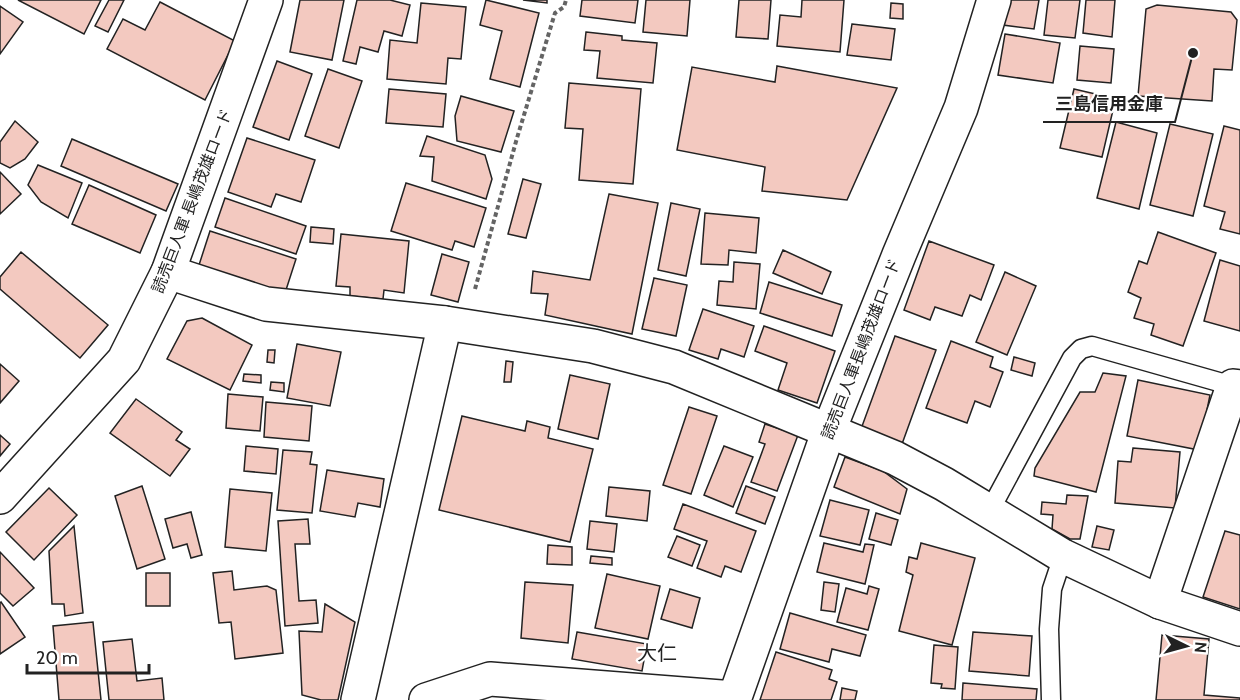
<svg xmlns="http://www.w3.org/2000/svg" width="1240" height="700" font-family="Cabin,'Noto Sans JP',sans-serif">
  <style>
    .building { fill: #f3c9c0; stroke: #222; stroke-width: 1.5 }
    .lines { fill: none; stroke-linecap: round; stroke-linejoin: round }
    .lane-casing { stroke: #222; stroke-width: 21 }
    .street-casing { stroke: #222; stroke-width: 36 }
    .secondary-casing { stroke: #222; stroke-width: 36 }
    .path { stroke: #646464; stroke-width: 4; stroke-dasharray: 4.5 3; stroke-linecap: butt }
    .lane { stroke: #fff; stroke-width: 18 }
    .street { stroke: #fff; stroke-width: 33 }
    .secondary { stroke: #fff; stroke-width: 33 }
    .labels { text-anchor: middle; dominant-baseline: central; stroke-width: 4.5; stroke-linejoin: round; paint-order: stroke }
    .street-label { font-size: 16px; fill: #222; stroke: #fff }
    .quarter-label { font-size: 20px; fill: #222; stroke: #fff }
    .leader { fill: none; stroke: #222; stroke-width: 2 }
    .callout-dot { fill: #222; stroke: #fff; stroke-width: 2 }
    .callout-label { font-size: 18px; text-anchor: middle; font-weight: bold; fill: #222; stroke: #fff; stroke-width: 4.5; stroke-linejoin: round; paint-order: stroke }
  </style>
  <rect width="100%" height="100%" fill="#fff"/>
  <g class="building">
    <polygon points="18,0 101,0 84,34"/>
    <polygon points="109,0 124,0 108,32 95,26"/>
    <polygon points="300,0 344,0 332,60 290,52"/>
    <polygon points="357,0 390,0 410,5 402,36 384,31 378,52 360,47 356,64 343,61"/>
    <polygon points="486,0 539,13 520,87 490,79 502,31 480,25"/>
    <polygon points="523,0 547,0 547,3"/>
    <polygon points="582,0 638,0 635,23 580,16"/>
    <polygon points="646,0 690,0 687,36 643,32"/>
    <polygon points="739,0 771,0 768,39 736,37"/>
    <polygon points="802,0 844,0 840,52 777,46 780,15 801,17"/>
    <polygon points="1010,0 1039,0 1034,29 1003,25"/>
    <polygon points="1048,0 1080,0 1075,38 1044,35"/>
    <polygon points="1086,0 1115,0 1112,37 1083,33"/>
    <polygon points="160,2 235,41 205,100 107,49 123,19 145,30"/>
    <polygon points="421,3 466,7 461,59 448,58 446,84 387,79 390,40 417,43"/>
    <polygon points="891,3 903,4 903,19 890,18"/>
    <polygon points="1157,5 1231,12 1237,20 1232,70 1214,69 1212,101 1138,96 1146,9"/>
    <polygon points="0,6 23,22 0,54"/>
    <polygon points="852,24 895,29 891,60 847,55"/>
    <polygon points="586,32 622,36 622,40 657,43 653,83 597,78 600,51 584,50"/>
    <polygon points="1005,34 1060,43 1053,83 998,75"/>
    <polygon points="1080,46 1114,49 1111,83 1077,80"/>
    <polygon points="277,61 312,74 289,140 253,127"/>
    <polygon points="777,66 897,88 847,200 762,191 765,167 677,150 692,67 775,82"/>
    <polygon points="328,69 362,81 339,148 305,136"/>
    <polygon points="569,83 641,89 633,184 579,180 583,129 565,128"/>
    <polygon points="389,89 446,94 443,127 386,123"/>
    <polygon points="1074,89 1100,95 1097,106 1113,110 1102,157 1060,148"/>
    <polygon points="461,96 514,111 501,152 457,141 455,116"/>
    <polygon points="15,121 38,142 25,159 10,168 0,163 0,142"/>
    <polygon points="1116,122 1157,133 1139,209 1097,198"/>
    <polygon points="1170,124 1213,134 1193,216 1150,205"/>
    <polygon points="1224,126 1240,130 1240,234 1220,229 1225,212 1204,206"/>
    <polygon points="427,136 485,155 492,179 486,199 432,181 434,157 420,156"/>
    <polygon points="247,138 315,160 301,202 276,194 271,207 228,192"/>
    <polygon points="72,139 178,184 166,211 61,166"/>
    <polygon points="38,165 82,183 68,218 41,202 28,185"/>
    <polygon points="0,172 21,194 0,214"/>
    <polygon points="523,179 541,184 526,238 508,234"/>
    <polygon points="406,183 486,208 474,247 455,241 452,250 391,231"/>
    <polygon points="89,185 156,215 140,253 72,224"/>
    <polygon points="609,194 658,203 632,334 545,315 548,294 531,293 533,271 590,280"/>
    <polygon points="225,198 306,226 296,254 215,227"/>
    <polygon points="671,203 700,209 686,276 658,270"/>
    <polygon points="705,213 759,218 756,253 729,250 728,265 701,264"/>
    <polygon points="311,227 334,229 333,244 310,242"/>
    <polygon points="210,231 296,259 285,293 199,265"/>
    <polygon points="1158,232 1216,253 1183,346 1151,335 1154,324 1134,318 1141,298 1128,292 1139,261 1147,264"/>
    <polygon points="341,234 409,241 404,293 384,290 383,299 350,296 350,287 336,286"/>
    <polygon points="929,241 994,265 981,300 970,295 962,316 935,307 930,320 904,310"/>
    <polygon points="783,250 831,272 822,294 773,273"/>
    <polygon points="21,252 108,325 80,358 0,289 0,277"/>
    <polygon points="442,254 469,262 458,302 431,295"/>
    <polygon points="1220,260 1240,266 1240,331 1204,321"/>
    <polygon points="734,262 760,264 756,309 717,305 719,281 733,282"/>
    <polygon points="1005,272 1036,286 1007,355 976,342"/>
    <polygon points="654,278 687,285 676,336 642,329"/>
    <polygon points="769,282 842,305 832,336 760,313"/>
    <polygon points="703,309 754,326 744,357 721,349 718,359 689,350"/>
    <polygon points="202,318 252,345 230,390 167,359 187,321"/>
    <polygon points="764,326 835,351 817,403 778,390 787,363 755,351"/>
    <polygon points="895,336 936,350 902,444 861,429"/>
    <polygon points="951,341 993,357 990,367 1003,372 990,407 975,401 967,423 926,408"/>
    <polygon points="297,344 341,352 330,406 287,398"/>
    <polygon points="268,350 275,350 274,363 267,362"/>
    <polygon points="1014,357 1035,363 1032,376 1011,370"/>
    <polygon points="506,361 513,362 511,382 504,382"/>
    <polygon points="0,364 19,381 0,403"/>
    <polygon points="1103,373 1126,376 1096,492 1034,476 1035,468 1080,392 1095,392"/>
    <polygon points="244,374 261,375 261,383 243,381"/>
    <polygon points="570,375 610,384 598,439 558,429"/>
    <polygon points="1138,380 1210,395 1199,450 1127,436"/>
    <polygon points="271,382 284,383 284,392 270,390"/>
    <polygon points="228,394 263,397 260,431 226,428"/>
    <polygon points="136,399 182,432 176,440 190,449 170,476 110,433"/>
    <polygon points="266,402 312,406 309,441 264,437"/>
    <polygon points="689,407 717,416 691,494 663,485"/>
    <polygon points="462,416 525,431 527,421 550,427 548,438 593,449 570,542 439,510"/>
    <polygon points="765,424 798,435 777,491 751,482 765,444 759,442"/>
    <polygon points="0,435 10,444 0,456"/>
    <polygon points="246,446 278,449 276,474 244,471"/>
    <polygon points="724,446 753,457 733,507 704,495"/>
    <polygon points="1133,448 1180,452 1175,508 1115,503 1118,461 1131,462"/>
    <polygon points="283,450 312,452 310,464 317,465 312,513 277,510"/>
    <polygon points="845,457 883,471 907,489 900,514 834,487"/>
    <polygon points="327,470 384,479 380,507 358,503 355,517 320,511"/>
    <polygon points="142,486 165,559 137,569 115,496"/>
    <polygon points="746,486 775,497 765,524 736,513"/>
    <polygon points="609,487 650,491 647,521 606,516"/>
    <polygon points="49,488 77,515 34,560 6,532"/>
    <polygon points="230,489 272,493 266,551 225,547"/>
    <polygon points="1067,495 1088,496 1080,539 1070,539 1052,529 1053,515 1041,514 1042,502 1066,504"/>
    <polygon points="830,500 869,510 860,545 820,536"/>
    <polygon points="683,504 756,531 741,572 725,566 721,577 697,568 707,541 674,529"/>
    <polygon points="191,512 202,555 191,558 187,544 173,548 165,519"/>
    <polygon points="876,513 898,520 891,545 869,539"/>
    <polygon points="308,519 310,544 295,544 299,601 316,600 318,623 285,626 278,521"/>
    <polygon points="590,521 617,524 614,552 587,549"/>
    <polygon points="74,526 83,613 65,616 64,604 52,604 49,551"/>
    <polygon points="1097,526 1114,530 1109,550 1092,547"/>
    <polygon points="1225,531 1240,535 1240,609 1203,597"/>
    <polygon points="677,536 700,545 692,566 668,557"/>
    <polygon points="824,543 863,552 865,544 874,545 865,584 817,572"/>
    <polygon points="921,543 975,558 952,645 899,631 913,575 906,572 909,557 917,559"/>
    <polygon points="548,545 572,547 572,565 547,564"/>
    <polygon points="0,552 34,588 13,606 0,593"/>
    <polygon points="591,556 612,558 612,565 590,563"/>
    <polygon points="232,571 234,590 267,586 276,590 283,653 235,659 231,622 219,623 213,573"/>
    <rect x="146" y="573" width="24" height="33"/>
    <polygon points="607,574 660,586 648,639 595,628"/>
    <polygon points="525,582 573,585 568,643 521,638"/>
    <polygon points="824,582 839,584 835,612 821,610"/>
    <polygon points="869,586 879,589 868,630 837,622 846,588 867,594"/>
    <polygon points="670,589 700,598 692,628 661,619"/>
    <polygon points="1,602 25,637 0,654 0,603"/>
    <polygon points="325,604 355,622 338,700 321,700 302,695 299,631 322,632"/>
    <polygon points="790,613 866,635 860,656 832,649 829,662 780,649"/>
    <polygon points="93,622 101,700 59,700 53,626"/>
    <polygon points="577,632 647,644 642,671 572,659"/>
    <polygon points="973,632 1032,636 1029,676 969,671"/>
    <polygon points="1162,635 1209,639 1204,695 1240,698 1240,700 1156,700"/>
    <polygon points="132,639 137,681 162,678 164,700 109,700 103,642"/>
    <polygon points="934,645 958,647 955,689 941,688 942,684 931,683"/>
    <polygon points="776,652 832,670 829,679 837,682 831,700 760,700"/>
    <polygon points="963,683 1037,689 1036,700 962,700"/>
    <polygon points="842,688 857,691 855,700 840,700"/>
  </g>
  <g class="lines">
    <defs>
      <g id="lane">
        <polyline points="989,512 1072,358 1081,349 1092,346 1233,386"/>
        <polyline points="1051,700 1049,629 1052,589 1063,556"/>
      </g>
      <g id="street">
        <polyline points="168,272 266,304 445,323 593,346 674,367 895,458 944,484 1063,556 1160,602 1240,629"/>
        <polyline points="1160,602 1233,386 1240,387"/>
        <polyline points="358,700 445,323"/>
        <polyline points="426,700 490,679 734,698"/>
        <polyline points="734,700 829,430 899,255 961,108 994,0"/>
      </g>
      <polyline id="secondary" points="0,497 124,360 168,272 266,0"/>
    </defs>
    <use href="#lane" class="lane-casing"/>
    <use href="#street" class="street-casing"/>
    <use href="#secondary" class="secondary-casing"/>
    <polyline class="path" points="475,289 517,138 555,13 564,7 566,0"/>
    <use href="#lane" class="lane"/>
    <use href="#street" class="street"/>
    <use href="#secondary" class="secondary"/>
  </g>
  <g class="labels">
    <g class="street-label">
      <text transform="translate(192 201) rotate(-69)">読売巨人軍 長嶋茂雄ロード</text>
      <text transform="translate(861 349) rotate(-69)">読売巨人軍長嶋茂雄ロード</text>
    </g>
    <g class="quarter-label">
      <text x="657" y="653">大仁</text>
    </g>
  </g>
  <path class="leader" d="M1193 53L1175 122H1043"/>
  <circle class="callout-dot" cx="1193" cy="53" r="6"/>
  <g class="callout-label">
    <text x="1109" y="110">三島信用金庫</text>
  </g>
  <g transform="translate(1186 646) rotate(95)" stroke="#ffffff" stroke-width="4.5" paint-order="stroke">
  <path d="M0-4.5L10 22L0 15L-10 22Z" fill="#222222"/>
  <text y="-9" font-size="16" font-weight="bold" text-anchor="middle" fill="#222222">N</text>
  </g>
  <path d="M27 664v9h122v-9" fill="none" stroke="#222222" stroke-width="3"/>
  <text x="36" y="664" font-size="18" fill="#222222" stroke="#ffffff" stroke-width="4.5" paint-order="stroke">20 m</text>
</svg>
